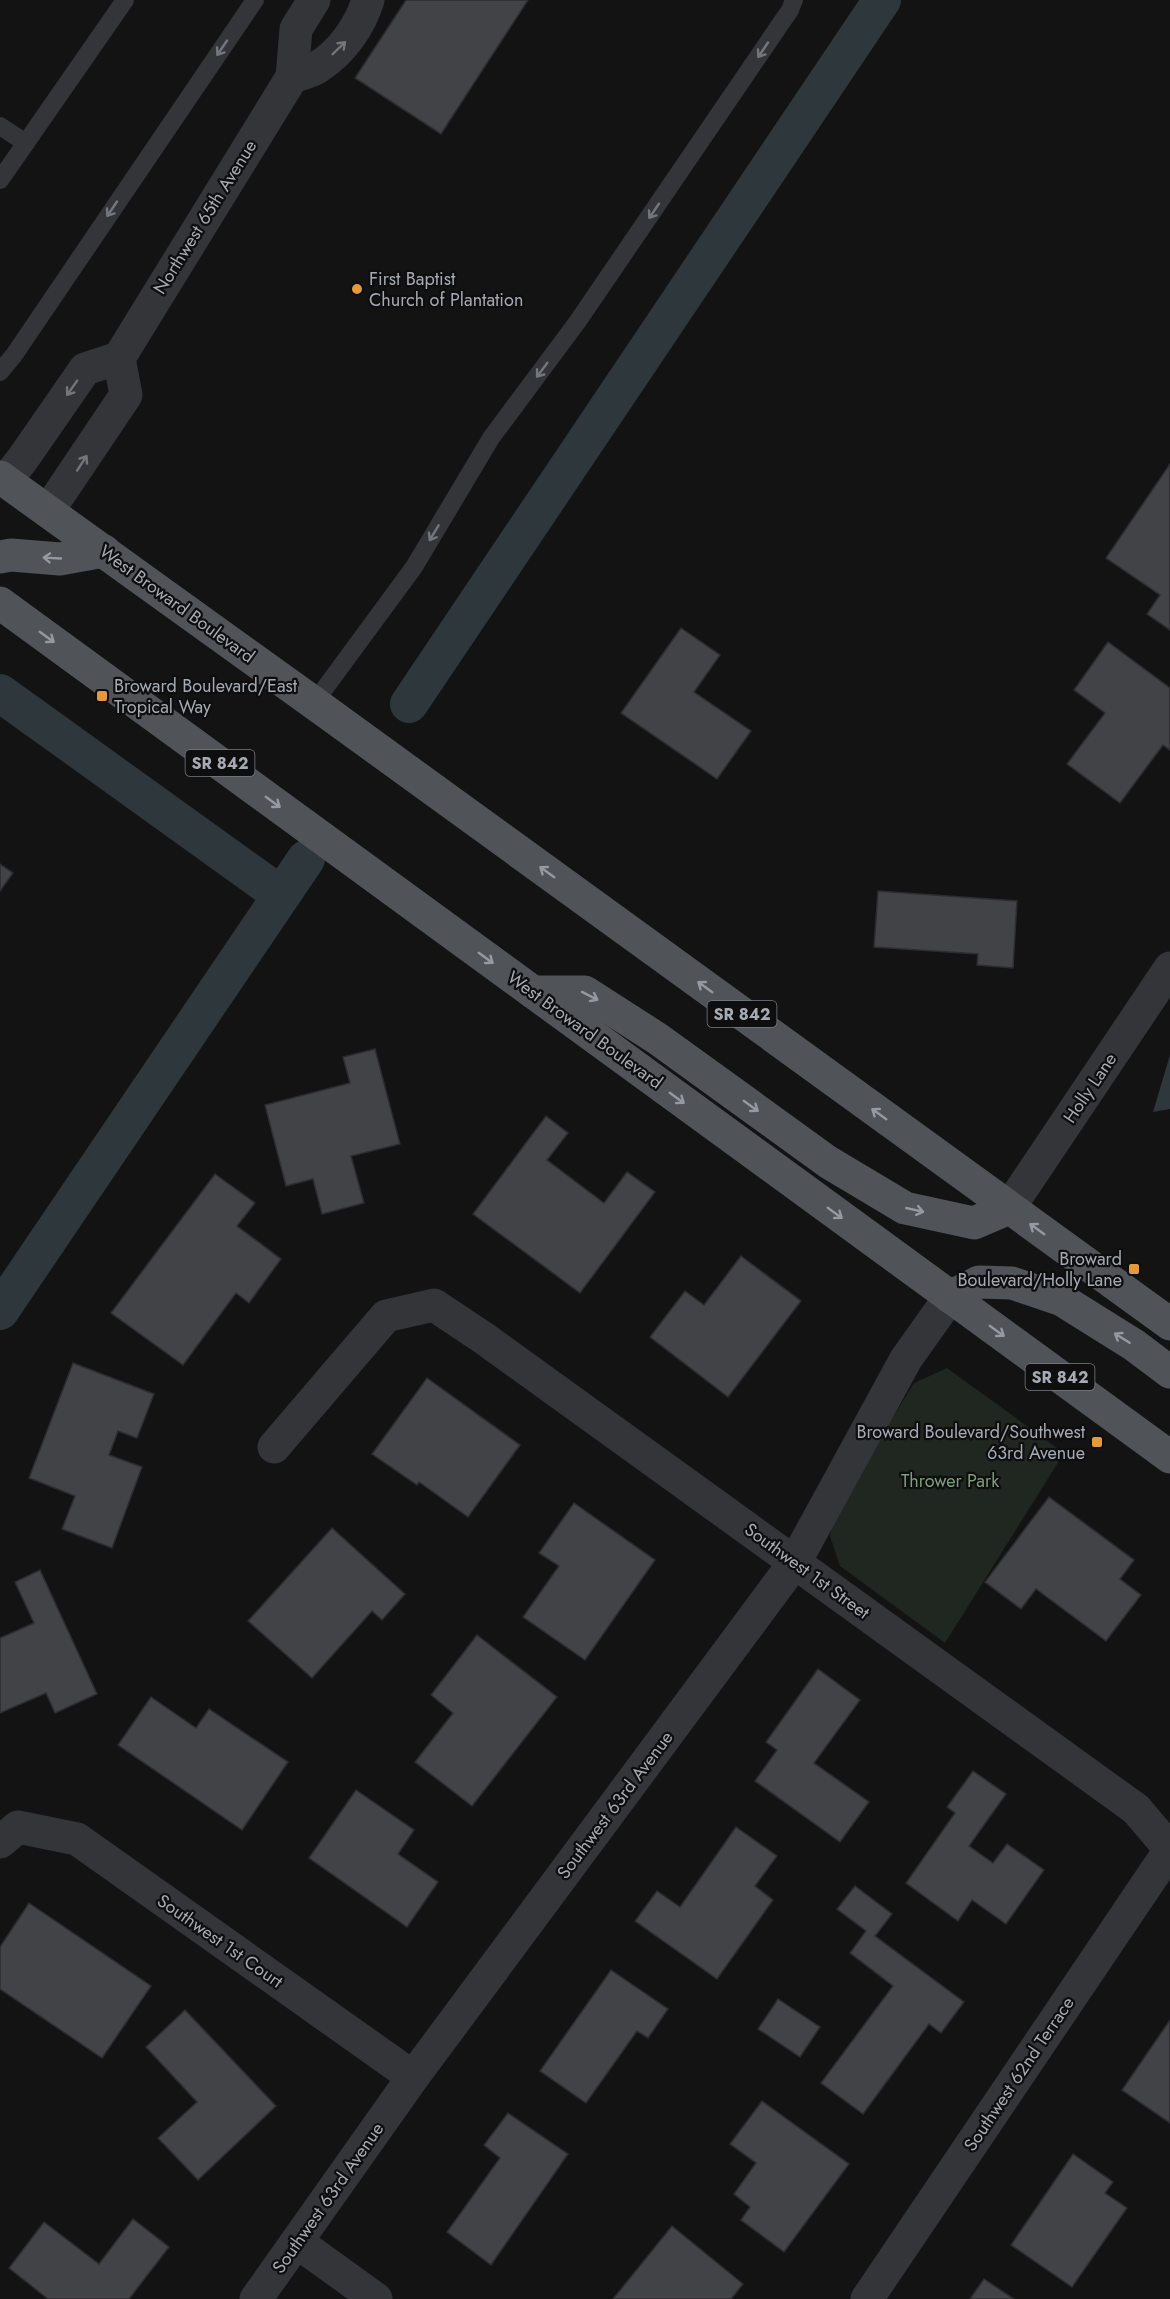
<svg xmlns="http://www.w3.org/2000/svg" width="1170" height="2299" font-family="Jost,sans-serif">
  <style>
    .green { fill: #1f2720 }
    .water { fill: #2d373c }
    .lines { fill: none; stroke-linecap: round; stroke-linejoin: round }
    .canal { stroke: #2d373c; stroke-width: 38 }
    .building { fill: #424347; stroke: #2d2d30; stroke-width: 1.5 }
    .lane { stroke: #343539; stroke-width: 18 }
    .street { stroke: #343539; stroke-width: 33 }
    .primary { stroke: #505358; stroke-width: 33 }
    .oneway { stroke: #72767d }
    .oneway2 { stroke: #9499a2 }
    .poi-dot { fill: #e59a3a; stroke: #0e0e0f; stroke-width: 2 }
    .labels { text-anchor: middle; dominant-baseline: central; stroke-width: 4.5; stroke-linejoin: round; paint-order: stroke }
    .shield { fill: #0e0e0f; stroke: #787c82; stroke-width: 1.5 }
    .shield-label { font-size: 16px; font-weight: bold; fill: #a5abb4 }
    .street-label { font-size: 18px; fill: #a5abb4; stroke: #0e0e0f }
    .poi-label { font-size: 18px; fill: #a5abb4; stroke: #0e0e0f; text-anchor: start }
    .park-label { font-size: 18px; fill: #7f9e7d; stroke: #0e0e0f }
  </style>
  <rect width="100%" height="100%" fill="#131314"/>
  <polygon class="green" points="947,1368 1064,1453 945,1643 840,1566 830,1536 835,1511 914,1383"/>
  <polygon class="water" points="1170,1055 1170,1109 1153,1112"/>
  <g class="lines">
    <g class="canal">
      <polyline points="0,693 281,895"/>
      <polyline points="409,704 882,0"/>
      <polyline points="0,1311 306,859"/>
    </g>
  </g>
  <g class="building">
    <polygon points="406,0 528,0 441,134 355,78"/>
    <polygon points="1170,464 1170,630 1147,614 1160,595 1106,558"/>
    <polygon points="681,628 720,655 694,692 751,731 717,779 621,713"/>
    <polygon points="1108,642 1170,688 1170,750 1163,745 1120,803 1067,764 1105,713 1074,690"/>
    <polygon points="0,864 13,873 0,891"/>
    <polygon points="878,891 1017,901 1013,968 977,965 978,954 874,947"/>
    <polygon points="375,1049 400,1144 351,1156 364,1203 322,1214 313,1179 286,1186 265,1105 350,1083 343,1057"/>
    <polygon points="546,1116 568,1133 547,1160 604,1203 627,1172 655,1192 580,1293 473,1214"/>
    <polygon points="215,1174 255,1203 237,1226 281,1259 249,1303 236,1293 183,1365 111,1313"/>
    <polygon points="741,1256 801,1301 728,1397 650,1337 685,1291 704,1305"/>
    <polygon points="73,1363 154,1394 137,1438 118,1431 109,1455 142,1467 112,1548 62,1529 75,1496 29,1478"/>
    <polygon points="427,1378 520,1445 468,1517 419,1482 417,1485 372,1454"/>
    <polygon points="1049,1497 1134,1560 1120,1579 1141,1595 1106,1641 1036,1589 1021,1609 985,1582"/>
    <polygon points="574,1503 655,1560 585,1660 523,1617 559,1566 539,1553"/>
    <polygon points="332,1528 405,1594 382,1620 372,1611 312,1678 248,1621"/>
    <polygon points="40,1570 97,1694 55,1713 46,1693 0,1713 0,1638 34,1623 15,1582"/>
    <polygon points="477,1635 557,1697 472,1806 415,1762 453,1713 431,1695"/>
    <polygon points="818,1669 860,1700 814,1763 869,1802 840,1842 755,1781 777,1750 766,1742"/>
    <polygon points="151,1697 196,1728 209,1709 288,1762 242,1830 118,1745"/>
    <polygon points="973,1771 1006,1794 969,1846 993,1863 1007,1844 1044,1870 1006,1924 972,1900 958,1921 906,1883 955,1813 947,1807"/>
    <polygon points="356,1790 414,1830 398,1854 438,1882 407,1927 309,1858"/>
    <polygon points="736,1827 777,1856 755,1886 773,1900 717,1979 635,1921 657,1891 680,1907"/>
    <polygon points="855,1886 892,1914 875,1936 964,2002 941,2033 929,2024 863,2114 821,2083 893,1986 850,1953 866,1931 837,1909"/>
    <polygon points="29,1903 151,1986 102,2058 0,1989 0,1947"/>
    <polygon points="611,1970 668,2009 648,2038 637,2031 586,2103 540,2071"/>
    <polygon points="778,1999 820,2027 800,2057 758,2029"/>
    <polygon points="185,2010 276,2106 198,2180 158,2138 197,2102 146,2047"/>
    <polygon points="1170,2020 1170,2123 1122,2090"/>
    <polygon points="762,2101 849,2164 784,2252 741,2220 750,2207 734,2194 756,2163 730,2144"/>
    <polygon points="508,2113 568,2154 491,2265 447,2232 500,2158 484,2145"/>
    <polygon points="1073,2154 1113,2182 1105,2193 1127,2208 1072,2287 1011,2245"/>
    <polygon points="133,2219 169,2247 129,2299 48,2299 9,2268 44,2222 99,2264"/>
    <polygon points="672,2226 743,2284 731,2299 613,2299"/>
    <polygon points="984,2279 1014,2299 970,2299"/>
  </g>
  <g class="lines">
    <g class="lane">
      <polyline points="0,126 26,143"/>
      <polyline points="0,180 125,0"/>
      <polyline points="0,372 14,355 255,0"/>
      <polyline points="314,703 414,567 491,438 578,321 790,10 794,0"/>
    </g>
    <g class="street">
      <path d="M292,77C300,74 311,72 318,67C342,52 360,26 368,0"/>
      <polyline points="5,481 22,460 85,369 119,358 292,77 296,29 314,0"/>
      <polyline points="48,511 126,395 119,358"/>
      <polyline points="1009,1208 1170,968"/>
      <polyline points="274,1447 386,1316 434,1305 485,1339 1136,1809 1170,1849"/>
      <polyline points="0,1842 18,1827 77,1839 413,2077"/>
      <polyline points="297,2242 376,2299"/>
      <polyline points="256,2299 413,2077 795,1562 906,1359 950,1297"/>
      <polyline points="867,2299 1170,1850"/>
    </g>
    <g class="primary">
      <polyline points="0,477 314,703 1170,1324"/>
      <polyline points="0,557 11,555 60,559 104,551"/>
      <polyline points="0,603 1170,1457"/>
      <polyline points="533,992 585,992 658,1039 828,1162 905,1208 974,1223 1009,1208"/>
      <polyline points="950,1297 979,1282 1012,1283 1062,1300 1134,1345 1170,1372"/>
    </g>
  </g>
  <defs><path id="oneway-shaft" d="M-6 0H5M1.5-3L5.5 0L1.5 3" fill="none" stroke-width="1.6" stroke-linecap="round" stroke-linejoin="round" transform="scale(1.5)"/></defs>
  <g class="oneway">
    <use href="#oneway-shaft" transform="translate(222 48) rotate(124)"/>
    <use href="#oneway-shaft" transform="translate(339 48) rotate(-44)"/>
    <use href="#oneway-shaft" transform="translate(763 50) rotate(124)"/>
    <use href="#oneway-shaft" transform="translate(112 209) rotate(124)"/>
    <use href="#oneway-shaft" transform="translate(654 211) rotate(124)"/>
    <use href="#oneway-shaft" transform="translate(542 370) rotate(127)"/>
    <use href="#oneway-shaft" transform="translate(72 388) rotate(125)"/>
    <use href="#oneway-shaft" transform="translate(82 463) rotate(-57)"/>
    <use href="#oneway-shaft" transform="translate(434 533) rotate(121)"/>
  </g>
  <g class="oneway2">
    <use href="#oneway-shaft" transform="translate(52 558) rotate(-177)"/>
    <use href="#oneway-shaft" transform="translate(47 637) rotate(36)"/>
    <use href="#oneway-shaft" transform="translate(273 802) rotate(36)"/>
    <use href="#oneway-shaft" transform="translate(547 872) rotate(-144)"/>
    <use href="#oneway-shaft" transform="translate(486 958) rotate(36)"/>
    <use href="#oneway-shaft" transform="translate(705 987) rotate(-144)"/>
    <use href="#oneway-shaft" transform="translate(590 996) rotate(27)"/>
    <use href="#oneway-shaft" transform="translate(677 1098) rotate(36)"/>
    <use href="#oneway-shaft" transform="translate(751 1106) rotate(36)"/>
    <use href="#oneway-shaft" transform="translate(879 1114) rotate(-144)"/>
    <use href="#oneway-shaft" transform="translate(915 1210) rotate(13)"/>
    <use href="#oneway-shaft" transform="translate(835 1213) rotate(36)"/>
    <use href="#oneway-shaft" transform="translate(1037 1229) rotate(-144)"/>
    <use href="#oneway-shaft" transform="translate(997 1331) rotate(36)"/>
    <use href="#oneway-shaft" transform="translate(1122 1338) rotate(-148)"/>
  </g>
  <g class="poi-dot">
    <circle cx="357" cy="289" r="6"/>
    <rect x="96" y="690" width="12" height="12" rx="3"/>
    <rect x="1128" y="1263" width="12" height="12" rx="3"/>
    <rect x="1091" y="1436" width="12" height="12" rx="3"/>
  </g>
  <g class="labels">
    <g class="shield">
      <rect x="185.5" y="750" width="69" height="26" rx="4.5"/>
      <rect x="707.5" y="1001" width="69" height="26" rx="4.5"/>
      <rect x="1025.5" y="1364" width="69" height="26" rx="4.5"/>
    </g>
    <g class="shield-label">
      <text x="220" y="763">SR 842</text>
      <text x="742" y="1014">SR 842</text>
      <text x="1060" y="1377">SR 842</text>
    </g>
    <g class="street-label">
      <text transform="translate(205 217) rotate(-58)">Northwest 65th Avenue</text>
      <text transform="translate(177 604) rotate(36)">West Broward Boulevard</text>
      <text transform="translate(585 1030) rotate(36)">West Broward Boulevard</text>
      <text transform="translate(1090 1088) rotate(-56)">Holly Lane</text>
      <text transform="translate(807 1571) rotate(36)">Southwest 1st Street</text>
      <text transform="translate(615 1805) rotate(-53)">Southwest 63rd Avenue</text>
      <text transform="translate(220 1941) rotate(35)">Southwest 1st Court</text>
      <text transform="translate(1019 2074) rotate(-56)">Southwest 62nd Terrace</text>
      <text transform="translate(328 2198) rotate(-55)">Southwest 63rd Avenue</text>
    </g>
    <g class="poi-label">
      <text x="369" y="279">First Baptist<tspan x="369" dy="21">Church of Plantation</tspan></text>
      <text x="114" y="686">Broward Boulevard/East<tspan x="114" dy="21">Tropical Way</tspan></text>
      <text x="1122" y="1259" text-anchor="end">Broward<tspan x="1122" dy="21">Boulevard/Holly Lane</tspan></text>
      <text x="1085" y="1432" text-anchor="end">Broward Boulevard/Southwest<tspan x="1085" dy="21">63rd Avenue</tspan></text>
    </g>
    <g class="park-label">
      <text x="950" y="1481">Thrower Park</text>
    </g>
  </g>
</svg>
